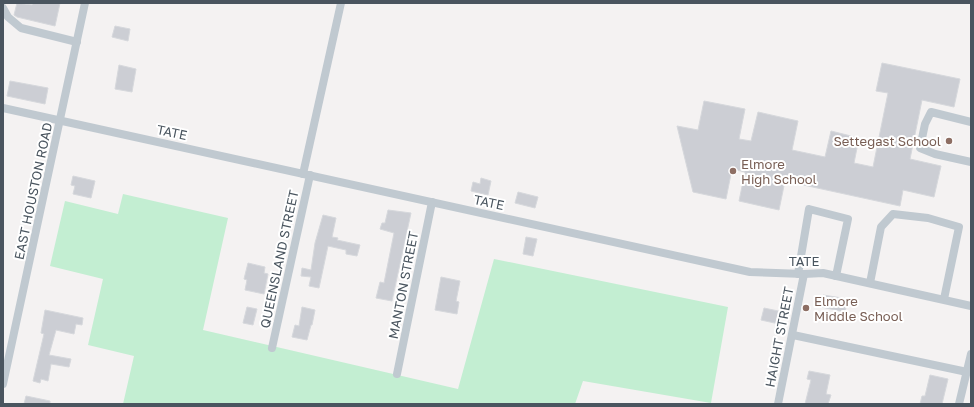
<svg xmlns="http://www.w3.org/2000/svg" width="974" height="407" font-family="'Golos Text',sans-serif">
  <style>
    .green { fill: #c3eed2 }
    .building { fill: #ccced4; stroke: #d6d8dc }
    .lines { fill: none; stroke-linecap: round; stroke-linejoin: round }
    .minor { stroke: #c0c9d0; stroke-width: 8 }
    .education-dot { fill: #8d6e63; stroke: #fff; stroke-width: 1.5 }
    .labels { text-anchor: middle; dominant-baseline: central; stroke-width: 4; stroke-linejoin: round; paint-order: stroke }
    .street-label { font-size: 13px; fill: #4a555f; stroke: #fff }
    .education-label { font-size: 13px; fill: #785e54; stroke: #fff; text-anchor: start }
  </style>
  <rect width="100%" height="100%" fill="#f4f2f2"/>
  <polygon class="green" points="123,194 228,218 203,330 458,389 494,259 728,307 711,403 583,381 575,404 123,404 134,356 88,345 103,279 50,266 65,201 118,214"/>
  <g class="building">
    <polygon points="17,3 32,5 33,3 60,3 55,26 17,17 14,15"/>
    <polygon points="115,26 130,29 128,41 112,37"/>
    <polygon points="882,63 960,79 954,107 922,100 910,159 941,166 934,197 903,190 900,206 785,181 779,210 739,201 745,172 732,169 726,199 693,192 677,126 698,130 704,101 745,109 739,139 751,141 758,112 798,121 792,150 825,157 831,131 859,138 854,163 873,167 888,93 876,91"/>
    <polygon points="119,65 136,69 132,92 115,89"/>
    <polygon points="10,81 48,88 45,104 7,96"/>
    <polygon points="73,176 95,181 91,198 73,194 75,186 71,185"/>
    <polygon points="481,178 491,181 488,195 471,191 473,182 480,184"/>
    <polygon points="518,192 538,197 535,208 515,203"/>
    <polygon points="388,210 411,213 392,301 376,298 380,282 384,283 394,233 380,229 382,223 385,223"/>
    <polygon points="323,215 336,218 332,237 338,238 337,240 360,245 357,256 346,254 346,250 328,246 319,288 309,286 311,277 301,276 302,268 311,270 315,243"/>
    <polygon points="526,237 537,239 533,256 523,254"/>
    <polygon points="248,263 265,267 264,273 268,274 264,294 245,290 247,280 244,279"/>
    <polygon points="441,277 460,281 456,301 459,302 457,314 435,310"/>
    <polygon points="823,295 842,298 841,302 847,303 845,312 821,307"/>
    <polygon points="247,307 257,309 253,325 243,323"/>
    <polygon points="302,307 315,310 312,325 311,325 307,340 292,337 295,325 299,326"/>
    <polygon points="764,308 783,312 779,324 761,320"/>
    <polygon points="45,310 83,318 82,325 76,324 74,334 56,330 49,355 71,359 69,367 51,364 48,381 41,379 40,383 33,381 44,334 41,333"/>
    <polygon points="809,371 830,375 826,394 831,395 828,404 805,404 811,380 807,379"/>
    <polygon points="930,375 948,379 942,404 920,404 922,396 925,396"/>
    <polygon points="26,396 50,401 50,404 24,404"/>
  </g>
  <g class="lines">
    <g class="minor">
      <polyline points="3,8 8,17 21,28 77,42"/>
      <polyline points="3,108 750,272 804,274 823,273 971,306"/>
      <polyline points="971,122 931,112 925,124 920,148 935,154 971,162"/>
      <polyline points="303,174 341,3"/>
      <polyline points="798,274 809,209 848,219 836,276"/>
      <polyline points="870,283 881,227 893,214 928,218 959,227 944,299"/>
      <polyline points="793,335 967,372"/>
      <polyline points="272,348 310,175"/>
      <polyline points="397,374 432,202"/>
      <polyline points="3,384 85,3"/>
      <polyline points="778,404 804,274"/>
      <polyline points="959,404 971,354"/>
    </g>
  </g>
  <g class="education-dot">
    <circle cx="949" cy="141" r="4"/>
    <circle cx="733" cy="171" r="4"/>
    <circle cx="806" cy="308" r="4"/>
  </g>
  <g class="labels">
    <g class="street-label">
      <text transform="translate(172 132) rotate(12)">TATE</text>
      <text transform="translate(33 191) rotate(-78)">EAST HOUSTON ROAD</text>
      <text transform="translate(489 202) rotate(12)">TATE</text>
      <text transform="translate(279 259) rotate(-78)">QUEENSLAND STREET</text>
      <text x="804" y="261">TATE</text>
      <text transform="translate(403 285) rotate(-79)">MANTON STREET</text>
      <text transform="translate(779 337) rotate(-79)">HAIGHT STREET</text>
    </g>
    <g class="education-label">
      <text x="941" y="141" text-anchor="end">Settegast School</text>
      <text x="741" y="164">Elmore<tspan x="741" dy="15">High School</tspan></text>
      <text x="814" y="301">Elmore<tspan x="814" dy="15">Middle School</tspan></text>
    </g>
  </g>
  <rect width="974" height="407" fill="none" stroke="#4a555f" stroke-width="8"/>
</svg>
